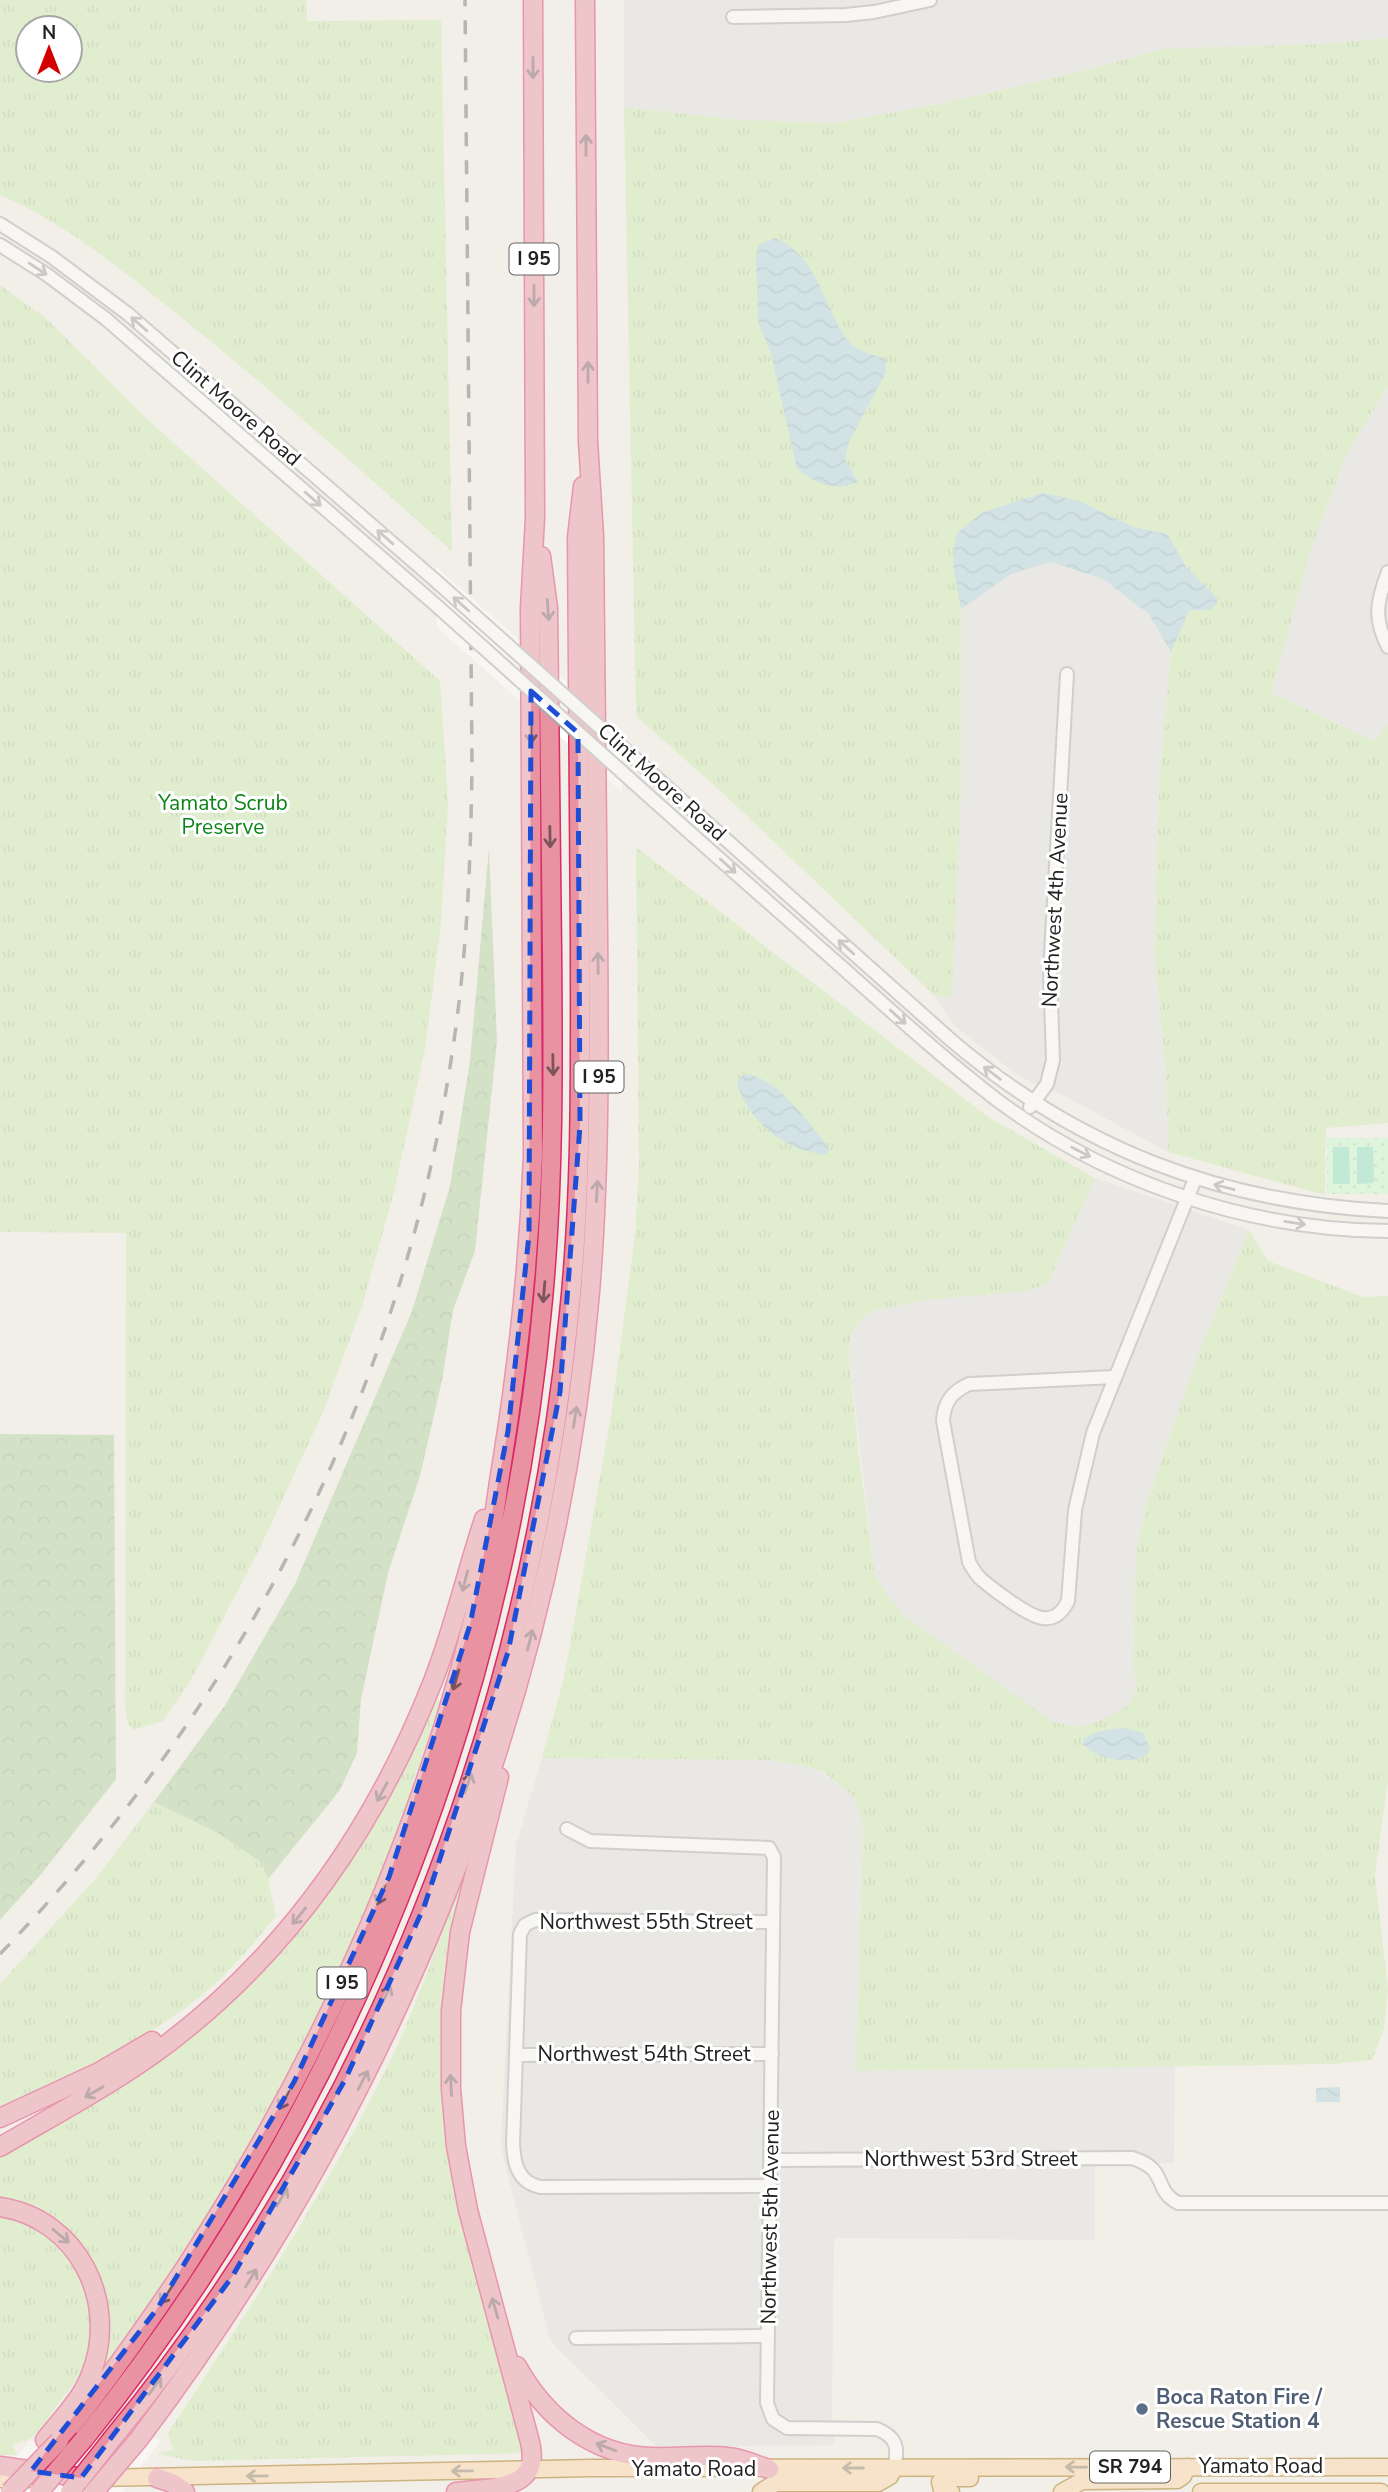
<svg xmlns="http://www.w3.org/2000/svg" width="1388" height="2492" font-family="'Nunito Sans',sans-serif">
  <style>
    .residential { fill: #e0dfdf }
    .grass { fill: url(#grass-tufts); fill-rule: evenodd }
    .forest { fill: url(#forest-crowns) }
    .park { fill: url(#park-dots) }
    .pitch { fill: #88e0be }
    .water { fill: url(#water-waves) }
    .pier { fill: #fff }
    .lines { fill: none; stroke-linecap: round; stroke-linejoin: round }
    .minor-casing { stroke: #a9a9a9; stroke-width: 16 }
    .major-casing { stroke: #a06b00; stroke-width: 19 }
    .highway-casing { stroke: #dc2a67; stroke-width: 21 }
    .minor { stroke: #fff; stroke-width: 12 }
    .major { stroke: #fcd6a4; stroke-width: 16 }
    .highway { stroke: #e892a2; stroke-width: 18 }
    .rail { stroke: #707070; stroke-width: 3.5; stroke-dasharray: 14 14; stroke-linecap: butt }
    .minor-bridge-casing { stroke: #a9a9a9; stroke-width: 16; stroke-linecap: butt }
    .highway-bridge-casing { stroke: #dc2a67; stroke-width: 21; stroke-linecap: butt }
    .minor-bridge { stroke: #fff; stroke-width: 12 }
    .highway-bridge { stroke: #e892a2; stroke-width: 18 }
    .oneway { stroke: #7b545c }
    .oneway2 { stroke: #9c9c9c }
    .oneway3 { stroke: #8f7c63 }
    .marked { fill: none; stroke: #1d4ed8; stroke-width: 5; stroke-dasharray: 14 9; stroke-linejoin: round }
    .service-dot { fill: #5c6f8a; stroke: #fff; stroke-width: 2.5 }
    .labels { text-anchor: middle; dominant-baseline: central; stroke-width: 6; stroke-linejoin: round; paint-order: stroke }
    .shield { fill: #fff; stroke: #646464; stroke-width: 2 }
    .shield-label { font-size: 19px; font-weight: bold; fill: #222 }
    .street-label { font-size: 21px; fill: #222; stroke: #fff }
    .park-label { font-size: 21px; fill: #0c8416; stroke: #fff }
    .service-label { font-size: 21px; font-weight: bold; fill: #4e5e75; stroke: #fff; text-anchor: start }
  </style>
  <defs>
    <pattern id="grass-tufts" width="24" height="20" patternUnits="userSpaceOnUse" patternTransform="scale(1.75)"><rect width="24" height="20" fill="#cdebb0"/><path d="M3 7l-1-3M5 7V3M7 7l1-3M15 17l-1-3M17 17v-4M19 17l1-3" fill="none" stroke="#b0c997"/></pattern>
    <pattern id="forest-crowns" width="20" height="18" patternUnits="userSpaceOnUse" patternTransform="scale(1.75)"><rect width="20" height="18" fill="#add19e"/><path d="M2 6a3 3 0 1 1 6 0M12 15a3 3 0 1 1 6 0" fill="none" stroke="#95b388"/></pattern>
    <pattern id="park-dots" width="8" height="8" patternUnits="userSpaceOnUse" patternTransform="scale(1.75)"><rect width="8" height="8" fill="#c8facc"/><path d="M2 2h.1M6 6h.1" fill="none" stroke="#acd6af" stroke-width="1.8" stroke-linecap="round"/></pattern>
    <pattern id="water-waves" width="16" height="10" patternUnits="userSpaceOnUse" patternTransform="scale(1.75)"><rect width="16" height="10" fill="#aad3df"/><path d="M0 5q4-4 8 0t8 0" fill="none" stroke="#92b5bf"/></pattern>
  </defs>
  <rect width="100%" height="100%" fill="#f2efe9"/>
  <g class="residential">
    <polygon points="624,0 1388,0 1388,38 1321,44 1163,49 1071,74 943,103 836,123 740,120 624,107"/>
    <polygon points="1388,386 1388,723 1376,741 1271,693 1311,549 1346,456"/>
    <polygon points="1051,562 1103,579 1149,614 1171,652 1159,784 1154,950 1166,1071 1168,1152 1059,1093 1021,1078 955,1026 934,995 952,997 961,609 1011,574"/>
    <polygon points="1095,1178 1249,1230 1196,1360 1145,1508 1138,1543 1135,1573 1133,1666 1137,1687 1132,1699 1126,1707 1100,1721 1078,1727 1053,1723 906,1617 888,1596 875,1575 849,1356 850,1335 860,1321 875,1310 926,1300 1048,1283"/>
    <polygon points="542,1758 767,1760 800,1765 823,1773 854,1797 863,1825 856,2071 1175,2066 1174,2163 1095,2164 1095,2240 834,2238 832,2413 834,2445 657,2447 555,2346 549,2335 502,2153 501,2140 516,1845"/>
  </g>
  <g class="grass">
    <path d="M0,0H306L307,21L441,20L452,551C362,472 274,392 181,317C124,272 67,224 0,195ZM28,28H70V70H28Z"/>
    <polygon points="1388,38 1388,386 1346,456 1311,549 1271,693 1375,741 1388,723 1388,1123 1326,1128 1325,1195 1168,1152 1166,1071 1154,950 1159,784 1171,652 1149,614 1103,579 1051,562 1011,574 961,609 961,793 952,997 934,995 726,796 636,716 624,107 740,120 836,123 943,103 1071,74 1163,49 1321,44"/>
    <polygon points="0,285 47,319 147,419 440,681 448,802 441,924 425,1049 394,1192 362,1306 323,1412 260,1548 190,1682 163,1721 133,1730 128,1723 125,1708 126,1233 0,1232"/>
    <polygon points="636,847 988,1117 1095,1178 1048,1283 1028,1291 926,1300 875,1310 860,1321 850,1336 849,1356 859,1456 875,1575 888,1596 906,1617 1053,1722 1078,1727 1099,1721 1126,1707 1132,1699 1137,1686 1133,1666 1135,1573 1138,1543 1145,1508 1196,1360 1249,1230 1268,1261 1363,1297 1388,1296 1388,1781 1375,1874 1388,1989 1384,2029 1372,2060 1333,2064 856,2071 863,1825 854,1797 823,1772 800,1765 767,1760 542,1758 564,1678 611,1416 635,1235 639,1166"/>
    <path d="M433,1699L440,1701C418,1769 397,1836 370,1902C304,2066 211,2227 107,2369L101,2366L107,2309L104,2290L97,2273L85,2253L0,2200V2156L87,2106L285,1946L312,1913L346,1867L395,1785Z"/>
    <path d="M154,1802L218,1833L262,1862L268,1879L276,1916C260,1935 244,1956 226,1973C163,2035 79,2072 0,2108V1984L96,1878Z"/>
    <path d="M458,1886L464,1888L446,2082L526,2453L196,2461L156,2454L173,2450L168,2433C248,2312 327,2190 391,2059C418,2003 437,1944 458,1886Z"/>
    <path d="M0,2218C63,2225 104,2294 90,2354C85,2373 70,2388 59,2403C51,2413 42,2430 32,2437C27,2441 18,2442 12,2445L17,2455H0Z"/>
  </g>
  <g class="forest">
    <polygon points="489,848 497,1041 475,1251 453,1310 442,1380 420,1476 388,1573 361,1699 357,1753 340,1790 268,1879 261,1862 218,1833 154,1802 226,1704 295,1584 412,1311 450,1186 470,1061"/>
    <polygon points="0,1434 114,1435 116,1779 42,1873 0,1920"/>
  </g>
  <rect class="park" x="1327" y="1138" width="61" height="56"/>
  <g class="pitch">
    <polygon points="1333,1147 1349,1147 1350,1184 1333,1184"/>
    <polygon points="1357,1147 1373,1147 1374,1183 1357,1184"/>
  </g>
  <g class="water">
    <path d="M775,238C821,258 822,309 850,343C857,351 875,355 885,359L886,372L849,442L845,459L858,482C834,493 816,483 797,469L771,354L758,321L756,257L758,245Z"/>
    <polygon points="1043,493 1079,501 1133,527 1167,534 1186,567 1219,600 1211,610 1189,610 1171,652 1149,614 1103,579 1051,562 1011,574 961,609 953,564 956,534 981,513"/>
    <path d="M748,1074C781,1082 805,1119 826,1144L829,1151L825,1155C783,1149 751,1124 737,1084L740,1077Z"/>
    <path d="M1123,1728L1143,1733L1150,1748L1147,1755C1128,1766 1099,1759 1083,1745V1740C1093,1730 1109,1730 1123,1728Z"/>
    <polygon points="1340,2087 1340,2102 1316,2102 1316,2088"/>
  </g>
  <g class="pier">
    <polygon points="436,567 622,731 622,792 437,627"/>
    <polygon points="162,2439 123,2492 0,2492 0,2476 30,2441"/>
  </g>
  <g class="lines">
    <defs>
      <g id="minor">
        <polyline points="733,17 846,15 874,12 930,0"/>
        <polyline points="0,224 52,257 128,314 436,581"/>
        <polyline points="0,245 46,274 106,319 437,606"/>
        <path d="M1388,572C1377,601 1373,618 1388,647"/>
        <path d="M622,747L952,1041C1080,1149 1221,1203 1388,1211"/>
        <path d="M622,772C693,836 765,899 836,962C889,1009 941,1057 997,1100C1108,1183 1250,1230 1388,1231"/>
        <polyline points="1030,1107 1047,1084 1053,1060 1050,971 1067,674"/>
        <path d="M1114,1377L969,1384C952,1392 944,1402 943,1421L969,1562C973,1569 976,1575 982,1580C994,1590 1029,1617 1043,1618C1056,1620 1063,1611 1068,1601L1075,1510L1093,1433L1195,1179"/>
        <path d="M567,1829L590,1841L769,1848L774,1857L767,2403L773,2419L787,2428L877,2429C897,2437 899,2448 894,2468"/>
        <polyline points="516,2055 772,2054"/>
        <path d="M770,2160L1132,2158C1170,2170 1151,2188 1178,2203H1388"/>
        <path d="M770,2186L540,2187C518,2182 514,2164 513,2144L520,1934L525,1925L535,1920L773,1922"/>
        <polyline points="576,2338 768,2336"/>
      </g>
      <g id="major">
        <polyline points="97,2478 591,2468 1388,2467"/>
        <polyline points="0,2479 29,2479"/>
        <polyline points="761,2492 775,2483 878,2483 890,2476 894,2468"/>
        <polyline points="951,2492 942,2490 940,2482 950,2478 970,2478"/>
        <polyline points="1062,2492 1082,2481 1177,2480 1183,2476 1187,2467"/>
        <polyline points="1201,2492 1381,2492"/>
      </g>
      <g id="highway">
        <polyline points="0,2118 99,2072 152,2041"/>
        <path d="M0,2147C56,2114 115,2083 167,2044C290,1951 377,1824 433,1681C454,1628 466,1573 484,1519"/>
        <path d="M0,2207C79,2219 119,2303 91,2374C82,2399 61,2419 45,2440"/>
        <path d="M517,2366C545,2417 593,2456 653,2457C677,2458 703,2454 728,2457C742,2458 756,2465 769,2469"/>
        <path d="M84,2439C343,2118 507,1711 543,1299C554,1182 553,1066 552,949C550,835 549,721 548,608L541,556"/>
        <path d="M112,2439C372,2124 529,1720 569,1314C582,1190 580,1065 580,941C579,806 578,671 577,537L583,486"/>
        <path d="M139,2439C389,2107 555,1708 590,1292C600,1171 599,1050 598,929C596,798 595,667 594,536L588,441L585,0"/>
        <path d="M59,2441C104,2387 144,2329 183,2271C324,2055 434,1812 487,1559C493,1529 496,1499 501,1469C518,1365 529,1261 533,1155L530,608L535,518L533,0"/>
        <polyline points="0,2466 85,2478"/>
        <polyline points="157,2478 172,2483 185,2492"/>
        <path d="M456,2492C490,2487 542,2492 530,2442L468,2210L456,2146L451,2089V2011L460,1932L499,1777"/>
      </g>
    </defs>
    <use href="#minor" class="minor-casing"/>
    <use href="#major" class="major-casing"/>
    <use href="#highway" class="highway-casing"/>
    <use href="#minor" class="minor"/>
    <use href="#major" class="major"/>
    <use href="#highway" class="highway"/>
    <path class="rail" d="M0,1954C246,1699 409,1379 456,1026C468,938 471,850 472,762L465,0"/>
    <defs>
      <g id="minor-bridge">
        <polyline points="436,581 622,747"/>
        <polyline points="437,606 622,772"/>
      </g>
      <g id="highway-bridge">
        <polyline points="10,2492 59,2441"/>
        <polyline points="39,2492 84,2439"/>
        <polyline points="70,2492 112,2439"/>
        <polyline points="94,2492 139,2439"/>
      </g>
    </defs>
    <use href="#minor-bridge" class="minor-bridge-casing"/>
    <use href="#highway-bridge" class="highway-bridge-casing"/>
    <use href="#minor-bridge" class="minor-bridge"/>
    <use href="#highway-bridge" class="highway-bridge"/>
  </g>
  <defs><path id="oneway-shaft" d="M-6 0H5M1.5-3L5.5 0L1.5 3" fill="none" stroke-width="1.6" stroke-linecap="round" stroke-linejoin="round" transform="scale(1.75)"/></defs>
  <g class="oneway">
    <use href="#oneway-shaft" transform="translate(533 68) rotate(90)"/>
    <use href="#oneway-shaft" transform="translate(586 145) rotate(-90)"/>
    <use href="#oneway-shaft" transform="translate(534 296) rotate(90)"/>
    <use href="#oneway-shaft" transform="translate(588 372) rotate(-90)"/>
    <use href="#oneway-shaft" transform="translate(548 610) rotate(86)"/>
    <use href="#oneway-shaft" transform="translate(531 733) rotate(90)"/>
    <use href="#oneway-shaft" transform="translate(550 837) rotate(89)"/>
    <use href="#oneway-shaft" transform="translate(598 963) rotate(-91)"/>
    <use href="#oneway-shaft" transform="translate(553 1065) rotate(89)"/>
    <use href="#oneway-shaft" transform="translate(597 1191) rotate(-87)"/>
    <use href="#oneway-shaft" transform="translate(544 1292) rotate(95)"/>
    <use href="#oneway-shaft" transform="translate(575 1417) rotate(-81)"/>
    <use href="#oneway-shaft" transform="translate(465 1581) rotate(105)"/>
    <use href="#oneway-shaft" transform="translate(530 1640) rotate(-76)"/>
    <use href="#oneway-shaft" transform="translate(456 1680) rotate(106)"/>
    <use href="#oneway-shaft" transform="translate(468 1783) rotate(-71)"/>
    <use href="#oneway-shaft" transform="translate(382 1792) rotate(119)"/>
    <use href="#oneway-shaft" transform="translate(381 1895) rotate(112)"/>
    <use href="#oneway-shaft" transform="translate(299 1916) rotate(129)"/>
    <use href="#oneway-shaft" transform="translate(386 1995) rotate(-65)"/>
    <use href="#oneway-shaft" transform="translate(363 2080) rotate(-63)"/>
    <use href="#oneway-shaft" transform="translate(451 2085) rotate(-93)"/>
    <use href="#oneway-shaft" transform="translate(94 2092) rotate(150)"/>
    <use href="#oneway-shaft" transform="translate(284 2100) rotate(118)"/>
    <use href="#oneway-shaft" transform="translate(282 2197) rotate(-60)"/>
    <use href="#oneway-shaft" transform="translate(61 2236) rotate(40)"/>
    <use href="#oneway-shaft" transform="translate(251 2278) rotate(-58)"/>
    <use href="#oneway-shaft" transform="translate(166 2295) rotate(124)"/>
    <use href="#oneway-shaft" transform="translate(495 2308) rotate(-106)"/>
    <use href="#oneway-shaft" transform="translate(155 2386) rotate(-54)"/>
    <use href="#oneway-shaft" transform="translate(606 2447) rotate(-159)"/>
  </g>
  <g class="oneway2">
    <use href="#oneway-shaft" transform="translate(38 269) rotate(33)"/>
    <use href="#oneway-shaft" transform="translate(139 324) rotate(-139)"/>
    <use href="#oneway-shaft" transform="translate(313 499) rotate(41)"/>
    <use href="#oneway-shaft" transform="translate(385 537) rotate(-139)"/>
    <use href="#oneway-shaft" transform="translate(461 604) rotate(-138)"/>
    <use href="#oneway-shaft" transform="translate(728 866) rotate(42)"/>
    <use href="#oneway-shaft" transform="translate(846 947) rotate(-138)"/>
    <use href="#oneway-shaft" transform="translate(898 1017) rotate(42)"/>
    <use href="#oneway-shaft" transform="translate(992 1073) rotate(-143)"/>
    <use href="#oneway-shaft" transform="translate(1081 1152) rotate(27)"/>
    <use href="#oneway-shaft" transform="translate(1224 1187) rotate(-165)"/>
    <use href="#oneway-shaft" transform="translate(1295 1223) rotate(9)"/>
  </g>
  <g class="oneway3">
    <use href="#oneway-shaft" transform="translate(1076 2467) rotate(-179)"/>
    <use href="#oneway-shaft" transform="translate(853 2468) rotate(180)"/>
    <use href="#oneway-shaft" transform="translate(462 2471) rotate(179)"/>
    <use href="#oneway-shaft" transform="translate(257 2476) rotate(179)"/>
  </g>
  <path d="M0 0H1388V2492H0ZM531,691L578,733L580,1125L560,1392L508,1652L424,1907L345,2080L232,2277L81,2478L31,2471L157,2309L294,2082L389,1877L470,1625L508,1431L529,1235Z" fill="#f2efe9" fill-opacity=".55" fill-rule="evenodd"/>
  <path class="marked" d="M531,691L578,733L580,1125L560,1392L508,1652L424,1907L345,2080L232,2277L81,2478L31,2471L157,2309L294,2082L389,1877L470,1625L508,1431L529,1235Z"/>
  <circle class="service-dot" cx="1142" cy="2409" r="7"/>
  <g class="labels">
    <g class="shield">
      <rect x="509.5" y="243.5" width="49" height="31" rx="5"/>
      <rect x="574.5" y="1061.5" width="49" height="31" rx="5"/>
      <rect x="317.5" y="1967.5" width="49" height="31" rx="5"/>
      <rect x="1090" y="2451.5" width="80" height="31" rx="5"/>
    </g>
    <g class="shield-label">
      <text x="534" y="259">I 95</text>
      <text x="599" y="1077">I 95</text>
      <text x="342" y="1983">I 95</text>
      <text x="1130" y="2467">SR 794</text>
    </g>
    <g class="street-label">
      <text transform="translate(236 408) rotate(41)">Clint Moore Road</text>
      <text transform="translate(662 782) rotate(42)">Clint Moore Road</text>
      <text transform="translate(1055 900) rotate(-87)">Northwest 4th Avenue</text>
      <text x="646" y="1922">Northwest 55th Street</text>
      <text x="644" y="2054">Northwest 54th Street</text>
      <text x="971" y="2159">Northwest 53rd Street</text>
      <text transform="translate(770 2217) rotate(-89)">Northwest 5th Avenue</text>
      <text x="1261" y="2466">Yamato Road</text>
      <text x="694" y="2469">Yamato Road</text>
    </g>
    <g class="park-label">
      <text x="223" y="803">Yamato Scrub<tspan x="223" dy="24">Preserve</tspan></text>
    </g>
    <g class="service-label">
      <text x="1156" y="2397">Boca Raton Fire /<tspan x="1156" dy="24">Rescue Station 4</tspan></text>
    </g>
  </g>
  <g transform="translate(49 49)"><circle r="33" fill="#ffffff" stroke="#a7a7a7" stroke-width="2"/>
  <path d="M0-5L12 26L0 18L-12 26Z" fill="#d40000"/>
  <text y="-10" font-size="19" font-weight="bold" text-anchor="middle" fill="#222222">N</text>
  </g>
</svg>
